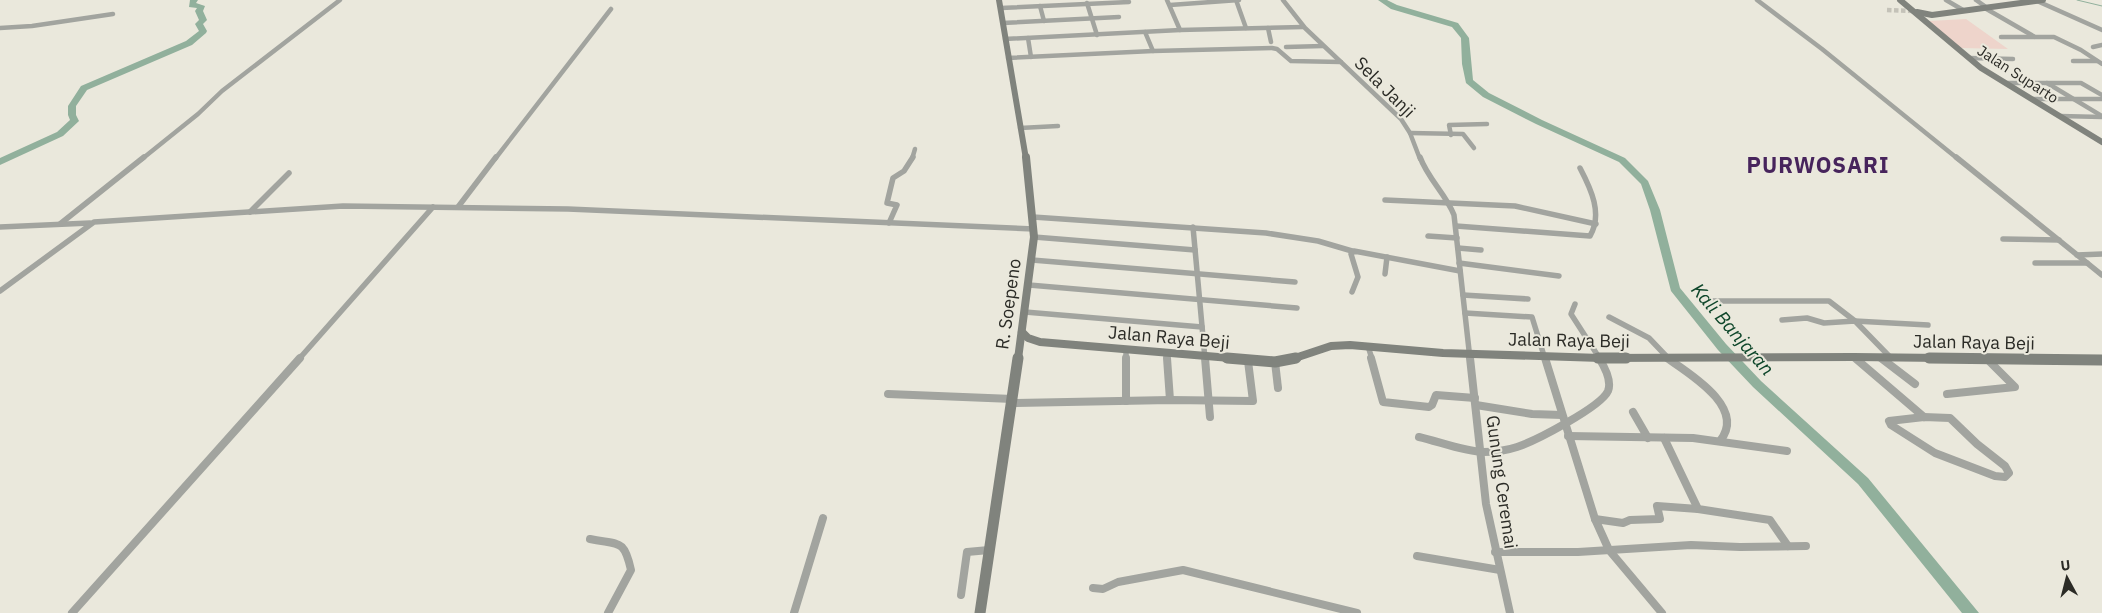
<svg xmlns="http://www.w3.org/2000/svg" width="2102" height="613" font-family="'IBM Plex Sans',sans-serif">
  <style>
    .green { fill: #eed4cb }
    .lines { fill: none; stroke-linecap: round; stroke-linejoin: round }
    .stream { stroke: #91b09c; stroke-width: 1 }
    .river { fill: #91b09c; fill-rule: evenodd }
    .street-tunnel { stroke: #c4c2b8; stroke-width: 4.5; stroke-dasharray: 4.5 2.5; stroke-linecap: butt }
    .street-far2 { stroke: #a2a49f; stroke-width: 4.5 }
    .street-far1 { stroke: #a2a49f; stroke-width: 5.5 }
    .street { stroke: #a2a49f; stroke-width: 8 }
    .secondary-far2 { stroke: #80837d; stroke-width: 6 }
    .secondary-far1 { stroke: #80837d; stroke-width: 8 }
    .secondary { stroke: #80837d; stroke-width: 11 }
    .labels { text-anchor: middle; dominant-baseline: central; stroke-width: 4; stroke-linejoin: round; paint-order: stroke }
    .far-street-label { font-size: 15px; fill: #2b2b26; stroke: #eae8dc }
    .street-label { font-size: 18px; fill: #2b2b26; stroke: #eae8dc }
    .water-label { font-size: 19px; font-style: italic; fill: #0e462a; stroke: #eae8dc }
    .district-label { font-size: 22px; font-weight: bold; letter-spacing: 1px; fill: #47245c; stroke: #eae8dc }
  </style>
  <rect width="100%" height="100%" fill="#eae8dc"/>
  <polygon class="green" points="1966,19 2008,49 1960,48 1929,21"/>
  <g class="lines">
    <polyline class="stream" points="2077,0 2102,6"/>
    <g class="river">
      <polygon points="190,0 198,0 196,3 205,6 203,11 207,20 203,24 207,31 206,33 192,45 87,90 76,106 76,115 79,121 63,136 0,165 0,158 57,132 70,120 68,115 68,106 81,86 186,41 199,31 195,24 199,20 195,11 197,8 189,7"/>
      <polygon points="1378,0 1387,0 1397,5 1458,23 1469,38 1473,80 1489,93 1542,120 1625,158 1648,181 1660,210 1680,288 1726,344 1761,381 1868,478 1979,613 1962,613 1858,484 1753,387 1718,350 1671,291 1650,210 1641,184 1619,162 1536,124 1483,97 1466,83 1462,64 1461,38 1452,27 1391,9"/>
    </g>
    <polyline class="street-tunnel" points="1887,10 1913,11"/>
    <g class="street-far2">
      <polyline points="1167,0 1180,30"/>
      <polyline points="1236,0 1246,28"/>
      <polyline points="1283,0 1305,28 1401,119 1410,133 1420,159"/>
      <polyline points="1757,0 1822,49 1958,159"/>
      <polyline points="1946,0 1963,10"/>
      <polyline points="1976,0 1986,7"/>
      <polyline points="2037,1 2102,30"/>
      <polyline points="1087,3 1097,35"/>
      <polyline points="1170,5 1239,0"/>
      <polyline points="1040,6 1044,21"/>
      <polyline points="1983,7 2035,37 2054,37 2081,50 2102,64"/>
      <polyline points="1001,8 1129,2"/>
      <polyline points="1003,23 1119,17"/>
      <polyline points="0,28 32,26 113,14"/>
      <polyline points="1268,28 1271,42"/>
      <polyline points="1145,32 1153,51"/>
      <polyline points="2001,37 2034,37"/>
      <polyline points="1028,38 1031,57"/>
      <polyline points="1005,39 1180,30 1303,27"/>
      <polyline points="1286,47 1323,46"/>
      <polyline points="2093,47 2102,45"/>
      <polyline points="1008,58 1153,51 1272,48 1277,49 1291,61 1341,62"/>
      <polyline points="1969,58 2013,59"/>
      <polyline points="2073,61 2097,61"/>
      <polyline points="2007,83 2081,83 2102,95"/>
      <polyline points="2047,83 2102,116"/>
      <polyline points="2033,99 2102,99"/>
      <polyline points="2060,116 2102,117"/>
      <polyline points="1020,128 1058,126"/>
      <polyline points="1410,133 1463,134 1474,148"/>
      <polyline points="1451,135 1449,125 1487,124"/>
      <polyline points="142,159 198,114 222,91 340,0"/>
      <polyline points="495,159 611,9"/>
      <polyline points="912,159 915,149"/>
    </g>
    <g class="street-far1">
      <path d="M1420,157C1428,179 1446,194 1454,215L1470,359"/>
      <polyline points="1956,157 2102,275"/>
      <polyline points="1385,200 1515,206 1596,224"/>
      <polyline points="458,207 496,157"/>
      <polyline points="250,212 289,173"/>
      <polyline points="1033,217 1266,233 1318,241 1352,251"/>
      <polyline points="889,223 897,205 887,203 893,178 904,171 913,157"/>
      <polyline points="60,224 144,157"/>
      <path d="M1456,226L1590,236C1603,214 1591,189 1580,168"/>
      <polyline points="0,227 90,223"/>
      <polyline points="1193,227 1205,359"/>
      <polyline points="1428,236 1457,238"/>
      <polyline points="1034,237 1195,250"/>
      <polyline points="2003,239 2059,240"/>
      <polyline points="1458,248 1481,250"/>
      <polyline points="2077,255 2102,254"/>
      <polyline points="1032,260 1295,282"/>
      <polyline points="1459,263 1559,276"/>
      <polyline points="2035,263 2087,263"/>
      <polyline points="1385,274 1387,257"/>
      <polyline points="1029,285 1297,308"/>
      <polyline points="0,291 94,222 343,206 568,209 1034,229"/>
      <polyline points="1352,292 1358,277 1351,254 1354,251 1460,271"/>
      <polyline points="1463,295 1528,299"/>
      <polyline points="1709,301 1829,301 1855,321 1891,358"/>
      <polyline points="1575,304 1571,314 1600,359"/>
      <polyline points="1025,312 1202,327"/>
      <polyline points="1465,313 1532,317 1545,359"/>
      <polyline points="1609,317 1649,338 1669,359"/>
      <polyline points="1782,320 1807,318 1824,323 1855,321 1928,325"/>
      <polyline points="1368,346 1372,359"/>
      <polyline points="1126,349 1126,359"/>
      <polyline points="1167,353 1167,359"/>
      <polyline points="1854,357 1857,359"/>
      <polyline points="1881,358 1883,359"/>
      <polyline points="299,359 433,207"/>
    </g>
    <g class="street">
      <polyline points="1126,358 1126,401"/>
      <polyline points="1167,358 1170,400"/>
      <polyline points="1205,358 1210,417"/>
      <polyline points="1371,358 1383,402 1429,407 1432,405 1436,395 1475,398"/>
      <polyline points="1470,358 1486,504 1510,613"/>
      <polyline points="1545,358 1595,519 1609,550 1662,613"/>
      <path d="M1667,358C1690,374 1747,408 1720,441"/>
      <polyline points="1855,358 1924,417"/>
      <polyline points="1881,358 1915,384"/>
      <polyline points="1275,362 1278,388"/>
      <polyline points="888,394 1013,399"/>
      <polyline points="1947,394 2015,387 1988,360"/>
      <polyline points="1012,403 1170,400 1253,401 1248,361"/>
      <polyline points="1476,405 1532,414 1562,415"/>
      <polyline points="1633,412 1648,438"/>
      <polygon points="1924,417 1950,418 1977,444 2005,466 2009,473 2005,477 1995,476 1935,453 1891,425 1889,421"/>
      <polyline points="1568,436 1693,438 1787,451"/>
      <path d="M1419,437C1437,441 1466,452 1483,452C1493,452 1508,450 1517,447C1535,441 1601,407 1608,391C1612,381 1604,366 1599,358"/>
      <polyline points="1664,438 1698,509 1770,520 1788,546"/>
      <polyline points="1595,519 1623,523 1630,520 1660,519 1657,506 1698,509"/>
      <path d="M590,539C619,545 624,538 631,570L608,613"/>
      <polyline points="1495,552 1578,552 1691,545 1740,547 1806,546"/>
      <polyline points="1417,556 1500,570"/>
      <polyline points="1093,588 1103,589 1118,582 1183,570 1357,613"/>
      <polyline points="961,595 967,552 989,550"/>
      <polyline points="72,613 300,358"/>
      <polyline points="794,613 823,518"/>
    </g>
    <g class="secondary-far2">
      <polyline points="999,0 1026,159"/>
      <polyline points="1900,0 1981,68 2102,142"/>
      <polyline points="1917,12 1932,15 2043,0"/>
    </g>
    <g class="secondary-far1">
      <polyline points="1022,332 1028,338 1040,342 1242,359"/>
      <polyline points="1018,359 1034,237 1026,157"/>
      <polyline points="1292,359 1331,346 1350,345 1443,353 1601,358 1854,357 2032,359"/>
    </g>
    <g class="secondary">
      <polyline points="1227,358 1275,362 1296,358"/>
      <polyline points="1598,358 1626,358"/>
      <polyline points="1929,358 2102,360"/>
      <polyline points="980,613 1018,358"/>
    </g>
  </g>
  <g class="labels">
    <g class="far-street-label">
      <text transform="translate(2018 74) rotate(33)">Jalan Suparto</text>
    </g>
    <g class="street-label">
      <text transform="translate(1385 87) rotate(45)">Sela Janji</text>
      <text transform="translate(1008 304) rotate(-82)">R. Soepeno</text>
      <text transform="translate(1169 337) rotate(5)">Jalan Raya Beji</text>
      <text transform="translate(1569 340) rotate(1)">Jalan Raya Beji</text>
      <text transform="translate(1974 342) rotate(1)">Jalan Raya Beji</text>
      <text transform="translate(1502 482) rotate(82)">Gunung Ceremai</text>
    </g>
    <g class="water-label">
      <text transform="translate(1733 329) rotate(49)">Kali Banjaran</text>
    </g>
    <g class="district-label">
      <text x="1818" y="164">PURWOSARI</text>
    </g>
  </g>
  <g transform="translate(2067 578) rotate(353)" stroke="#eae8dc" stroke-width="4" paint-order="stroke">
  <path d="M0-4L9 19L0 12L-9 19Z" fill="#2b2b26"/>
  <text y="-8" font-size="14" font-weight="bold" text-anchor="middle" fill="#2b2b26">U</text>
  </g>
</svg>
